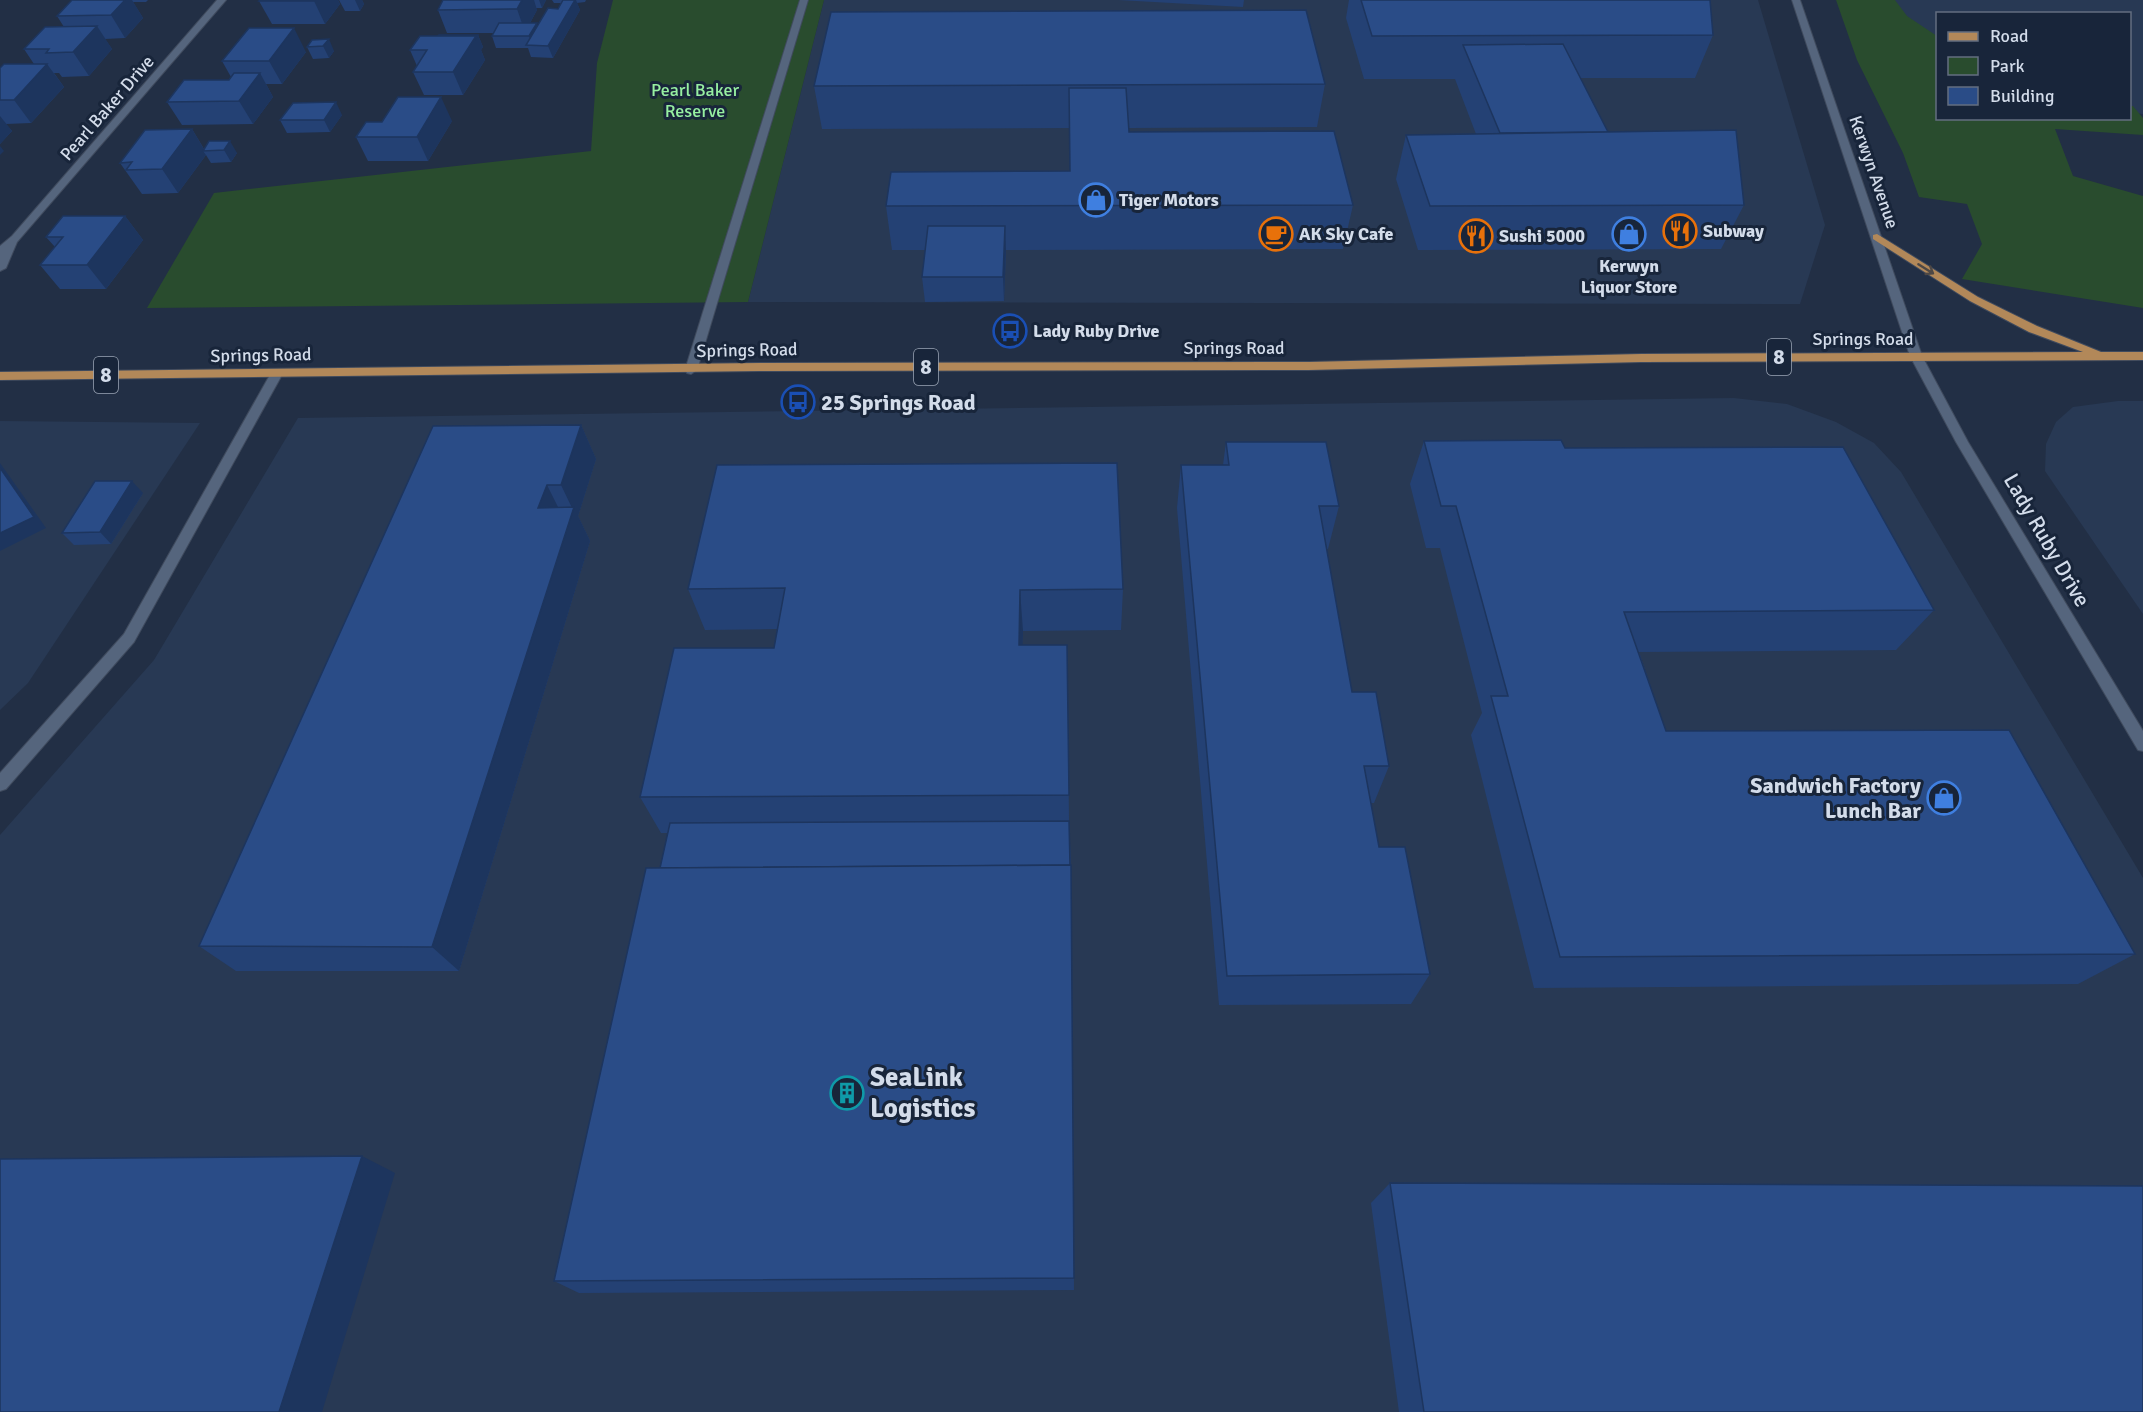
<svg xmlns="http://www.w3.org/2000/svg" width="2143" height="1412" font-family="Signika,sans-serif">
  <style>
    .built { fill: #283954 }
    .green { fill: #294c2e }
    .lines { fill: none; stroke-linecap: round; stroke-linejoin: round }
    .service-casing { stroke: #3f4a5d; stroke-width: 2 }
    .minor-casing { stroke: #3f4a5d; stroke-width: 2 }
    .secondary-casing { stroke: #3f4a5d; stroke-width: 2 }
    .primary-casing { stroke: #3f4a5d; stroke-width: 2 }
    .service { fill: #55657d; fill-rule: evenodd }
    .minor { fill: #55657d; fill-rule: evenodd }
    .secondary { fill: #55657d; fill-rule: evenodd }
    .primary { fill: #b28859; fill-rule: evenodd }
    .wall { fill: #244174 }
    .shaded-wall { fill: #1d355e }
    .building { fill: #2a4c87; stroke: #1d355e; stroke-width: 1.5 }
    .oneway { stroke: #4e4845 }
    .labels { text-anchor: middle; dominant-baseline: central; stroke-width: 6; stroke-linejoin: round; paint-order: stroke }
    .far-park-label { font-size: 18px; fill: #97efa1; stroke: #18253a }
    .far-street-label { font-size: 18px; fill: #d3dcea; stroke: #18253a }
    .far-poi-label { font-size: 18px; font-weight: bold; fill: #d3dcea; stroke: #18253a; text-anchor: start }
    .shield { fill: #18253a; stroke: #9ba5b5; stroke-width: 1.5 }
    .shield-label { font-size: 21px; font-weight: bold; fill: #d3dcea }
    .poi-label { font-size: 22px; font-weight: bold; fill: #d3dcea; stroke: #18253a; text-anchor: start }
    .street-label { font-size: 22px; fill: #d3dcea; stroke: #18253a }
    .near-poi-label { font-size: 27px; font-weight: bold; fill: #d3dcea; stroke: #18253a; text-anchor: start }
  </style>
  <rect width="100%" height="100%" fill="#222f45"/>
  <g class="built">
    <polygon points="824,0 1758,0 1825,225 1800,304 748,302"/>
    <polygon points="1845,0 2143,0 2143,114 2130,113 2130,14 1938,14 1937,92"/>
    <polygon points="1734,398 1787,404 1836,422 1874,443 1901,472 2143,878 2143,1412 0,1412 0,835 154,660 298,418"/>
    <polygon points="2118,401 2143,401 2143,614 2045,471 2046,444 2056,422 2073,407"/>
    <polygon points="0,421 200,423 28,683 0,710"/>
  </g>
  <g class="green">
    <polygon points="613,0 824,0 748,302 147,308 214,193 591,151 597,63"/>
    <polygon points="1836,0 1895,0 1907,16 1937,36 1938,118 2130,118 2130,106 2133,106 2143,118 2143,135 2055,129 2073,176 2143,196 2143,308 1962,279 1982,244 1967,204 1919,197 1903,153 1857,60"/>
  </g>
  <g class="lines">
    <defs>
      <g id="service">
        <polygon points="800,0 808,0 697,370 691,374 687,373 685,370"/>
        <polygon points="277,369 283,373 134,642 6,789 0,791 0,773 124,634 271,373"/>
      </g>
      <polygon id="minor" points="217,0 226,0 17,242 6,268 0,271 0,246 12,236"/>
      <polygon id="secondary" points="1792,0 1800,0 1922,356 1968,442 2143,731 2143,751 2138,750 1956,442 1910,356"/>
      <polygon id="primary" points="1877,234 1978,297 2037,326 2101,352 2143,352 2143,360 1641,362 1309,370 760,371 0,380 0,372 760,363 1309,362 1641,354 2083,352 2029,332 1970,301 1873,239 1873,235"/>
    </defs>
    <use href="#service" class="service-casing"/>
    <use href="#minor" class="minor-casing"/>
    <use href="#secondary" class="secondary-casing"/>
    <use href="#primary" class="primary-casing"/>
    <use href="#service" class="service"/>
    <use href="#minor" class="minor"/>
    <use href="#secondary" class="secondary"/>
    <use href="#primary" class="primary"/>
  </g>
  <g class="wall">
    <polygon points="72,0 148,0 146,2 133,2 143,18 125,38 105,39 112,49 89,76 62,77 59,73 54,73 64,87 31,123 6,124 12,131 0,144 0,68 34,64 24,49 64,27 57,16"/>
    <polygon points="338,0 340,4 325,24 272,24 259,1"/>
    <polygon points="339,0 362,0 364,4 360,11 345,11"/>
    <polygon points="443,0 546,0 542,8 536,8 537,10 530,23 538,26 558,9 561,3 554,3 552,0 586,0 585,2 577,3 580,10 553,58 531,57 528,48 496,48 492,36 494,33 447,33 438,10"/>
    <polygon points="1118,0 1244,0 1243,7"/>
    <polygon points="1349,0 1710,0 1713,35 1695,78 1580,78 1608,132 1744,205 1721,249 1418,250 1396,179 1406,135 1476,134 1455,79 1364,79 1346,18"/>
    <polygon points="478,35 483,47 481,50 485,60 463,95 424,95 413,72 417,66 410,50 438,36"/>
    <polygon points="312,40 334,51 329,58 313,59 307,47"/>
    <polygon points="306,52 282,84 266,84 273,97 253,124 182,125 167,102 229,80 231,77 222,61"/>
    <polygon points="1325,84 1317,127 1129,128 1129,132 1353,205 1343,249 1006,250 1004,301 925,302 922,277 925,250 892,250 886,206 1070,171 1069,128 822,129 814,86"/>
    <polygon points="342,115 330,132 287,133 280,120"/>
    <polygon points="452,121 428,161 368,161 356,137"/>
    <polygon points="192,129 204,149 209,141 237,153 231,162 211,163 206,155 178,193 142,194 120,163"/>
    <polygon points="125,216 143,240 106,289 60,289 40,265 55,247 46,237"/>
    <polygon points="581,425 596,459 578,516 590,541 459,971 236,971 199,946"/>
    <polygon points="1424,441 1565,448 1934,610 1896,650 1639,652 1666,731 2135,954 2078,984 1534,988 1471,735 1482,713 1440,548 1426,548 1410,484"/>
    <polygon points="1226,442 1339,506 1328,549 1326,549 1352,692 1389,766 1374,803 1371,803 1379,847 1430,974 1411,1004 1219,1005 1177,508 1181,465 1223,465"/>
    <polygon points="717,465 1123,589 1121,630 1023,631 1022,645 1067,645 1069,821 1071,865 1074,1290 579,1293 554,1281 660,868 668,833 661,833 640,797 774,648 777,629 705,630 688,589"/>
    <polygon points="143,493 111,544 74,545 62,533"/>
    <polygon points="1390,1183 2143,1412 1399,1412 1371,1203"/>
  </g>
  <g class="shaded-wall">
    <polygon points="113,0 132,0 143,18 125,38 111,15"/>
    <polygon points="315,0 338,0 340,4 325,24 314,1"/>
    <polygon points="355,0 362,0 364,4 360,11"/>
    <polygon points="522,0 534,0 537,10 525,32 517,9"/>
    <polygon points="539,0 546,0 542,8"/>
    <polygon points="575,0 576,0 580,10 553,58 548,46"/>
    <polygon points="537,23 541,35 532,45 529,36"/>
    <polygon points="97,26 112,49 89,76 73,52"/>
    <polygon points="294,28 306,52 282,84 269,61"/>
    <polygon points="478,35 483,47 481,50 485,60 463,95 453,72 476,36"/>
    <polygon points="329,39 334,51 329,58 323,46"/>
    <polygon points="47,64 64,87 31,123 14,100"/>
    <polygon points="260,73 273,97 253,124 239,101"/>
    <polygon points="441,97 452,121 428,161 417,137"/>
    <polygon points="336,102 342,115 330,132 324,120"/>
    <polygon points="0,116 12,131 0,144"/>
    <polygon points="192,129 205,151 203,151 206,155 178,193 162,169"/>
    <polygon points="230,141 237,153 231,162 224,150"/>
    <polygon points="0,146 4,151 0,155"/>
    <polygon points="125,216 143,240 106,289 87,265"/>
    <polygon points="1005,226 1006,250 1004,301 1003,277"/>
    <polygon points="581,425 596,459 578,516 590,541 459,971 432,947 573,510 561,485"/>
    <polygon points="0,463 46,528 0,551"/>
    <polygon points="132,481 143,493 111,544 100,532"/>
    <polygon points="547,485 564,519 538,508"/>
    <polygon points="1020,590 1023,631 1021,685 1019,645"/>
    <polygon points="362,1156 395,1173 322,1412 279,1412"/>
  </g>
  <g class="building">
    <polygon points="72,0 125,0 111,15 57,16"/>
    <polygon points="260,0 315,0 314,1 259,1"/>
    <polygon points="443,0 522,0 517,9 438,10"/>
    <polygon points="563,0 575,0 548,46 526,45 548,8 558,9"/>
    <polygon points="1361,0 1710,0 1713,35 1372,36"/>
    <polygon points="1306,10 1325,84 814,86 831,12"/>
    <polygon points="499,23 537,23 529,36 492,36"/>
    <polygon points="97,26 73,52 46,53 49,49 24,49 45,27"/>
    <polygon points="249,28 294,28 269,61 222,61"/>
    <polygon points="439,35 478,35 476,38 476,36 438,36"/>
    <polygon points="420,36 476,36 453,72 413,72 427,50 410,50"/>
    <polygon points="329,39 323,46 307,47 312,40"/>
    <polygon points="1563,44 1608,132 1500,133 1463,45"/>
    <polygon points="4,64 47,64 14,100 0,100 0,68"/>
    <polygon points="234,73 260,73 239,101 167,102 184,80 229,80"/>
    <polygon points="1069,88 1126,88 1129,132 1334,131 1353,205 886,206 891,172 1070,171"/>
    <polygon points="398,97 441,97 417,137 356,137 366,122 382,122"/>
    <polygon points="336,102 324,120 280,120 293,103"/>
    <polygon points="192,129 162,169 126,170 132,162 120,163 145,130"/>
    <polygon points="1736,130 1744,205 1430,206 1406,135"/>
    <polygon points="209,141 230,141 224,150 203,151"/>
    <polygon points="63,216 125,216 87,265 40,265 63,237 46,237"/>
    <polygon points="928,226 1005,226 1003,277 922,277"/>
    <polygon points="581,425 561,485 547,485 538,508 574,507 432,947 199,946 433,426"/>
    <polygon points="1561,440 1565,448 1843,447 1934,610 1624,612 1666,731 2009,730 2135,954 1560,957 1491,696 1508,696 1456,506 1441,506 1424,441"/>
    <polygon points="1226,442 1326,442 1339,506 1319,506 1352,692 1376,692 1389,766 1364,766 1379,847 1405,847 1430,974 1227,976 1181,465 1229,465"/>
    <polygon points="1117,463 1123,589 1020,590 1019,645 1067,645 1069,795 640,797 674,648 774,648 785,588 688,589 717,465"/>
    <polygon points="0,468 34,517 0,533"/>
    <polygon points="95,481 132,481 100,532 62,533"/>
    <polygon points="1069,821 1070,865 660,868 670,823"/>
    <polygon points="1071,865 1074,1278 554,1281 646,868"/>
    <polygon points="362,1156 279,1412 0,1412 0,1159"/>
    <polygon points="1390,1183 2143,1186 2143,1412 1424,1412"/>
  </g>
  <defs><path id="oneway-shaft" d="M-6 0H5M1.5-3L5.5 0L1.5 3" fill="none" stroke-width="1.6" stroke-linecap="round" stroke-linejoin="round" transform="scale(1.5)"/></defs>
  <use class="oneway" href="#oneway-shaft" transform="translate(1926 269) rotate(32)"/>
  <defs>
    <symbol id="shop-ring" viewBox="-11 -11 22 22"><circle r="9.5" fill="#18253a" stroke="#3f7fe0" stroke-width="1.5"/><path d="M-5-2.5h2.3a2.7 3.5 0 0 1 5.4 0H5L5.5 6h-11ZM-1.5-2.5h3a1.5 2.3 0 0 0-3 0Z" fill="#3f7fe0"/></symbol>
    <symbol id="restaurant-ring" viewBox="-11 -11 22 22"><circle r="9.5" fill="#18253a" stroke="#e8710a" stroke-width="1.5"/><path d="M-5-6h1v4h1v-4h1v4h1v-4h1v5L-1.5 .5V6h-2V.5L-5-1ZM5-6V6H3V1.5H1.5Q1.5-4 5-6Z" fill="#e8710a"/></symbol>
    <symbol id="cafe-ring" viewBox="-11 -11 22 22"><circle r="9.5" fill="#18253a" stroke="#e8710a" stroke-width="1.5"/><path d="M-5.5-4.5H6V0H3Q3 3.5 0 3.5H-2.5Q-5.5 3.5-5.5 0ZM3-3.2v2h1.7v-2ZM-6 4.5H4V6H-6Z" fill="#e8710a"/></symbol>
    <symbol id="bus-ring" viewBox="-11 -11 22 22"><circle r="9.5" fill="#18253a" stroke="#1a4fb4" stroke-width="1.5"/><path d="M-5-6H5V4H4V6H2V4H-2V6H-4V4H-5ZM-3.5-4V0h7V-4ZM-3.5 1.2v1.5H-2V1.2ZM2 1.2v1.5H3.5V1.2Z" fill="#1a4fb4"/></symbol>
    <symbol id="building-ring" viewBox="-11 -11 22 22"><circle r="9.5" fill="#18253a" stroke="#0f9aa8" stroke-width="1.5"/><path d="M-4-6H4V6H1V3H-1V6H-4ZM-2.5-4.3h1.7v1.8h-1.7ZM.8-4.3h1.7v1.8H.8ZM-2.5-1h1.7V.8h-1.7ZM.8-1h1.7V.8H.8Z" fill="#0f9aa8"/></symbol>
  </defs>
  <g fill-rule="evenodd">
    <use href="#shop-ring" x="1077" y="181" width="38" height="38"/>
    <use href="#restaurant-ring" x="1661" y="212" width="38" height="38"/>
    <use href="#cafe-ring" x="1257" y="215" width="38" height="38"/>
    <use href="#shop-ring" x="1610" y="215" width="38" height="38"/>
    <use href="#restaurant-ring" x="1457" y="217" width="38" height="38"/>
    <use href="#bus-ring" x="991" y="312" width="38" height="38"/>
    <use href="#bus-ring" x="779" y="383" width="38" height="38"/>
    <use href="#shop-ring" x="1925" y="779" width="38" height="38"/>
    <use href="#building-ring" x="828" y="1074" width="38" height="38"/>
  </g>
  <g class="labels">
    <g class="far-park-label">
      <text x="695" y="90">Pearl Baker<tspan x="695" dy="21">Reserve</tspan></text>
    </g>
    <g class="far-street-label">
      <text transform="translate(107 108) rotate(-49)">Pearl Baker Drive</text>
      <text transform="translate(1874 172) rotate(71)">Kerwyn Avenue</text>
      <text x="1863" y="339">Springs Road</text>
      <text x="1234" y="348">Springs Road</text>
      <text transform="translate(747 350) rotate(-1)">Springs Road</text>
      <text transform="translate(261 355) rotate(-1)">Springs Road</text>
    </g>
    <g class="far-poi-label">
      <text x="1119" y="200">Tiger Motors</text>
      <text x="1703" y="231">Subway</text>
      <text x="1299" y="234">AK Sky Cafe</text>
      <text x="1499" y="236">Sushi 5000</text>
      <text x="1629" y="266" text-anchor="middle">Kerwyn<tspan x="1629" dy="21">Liquor Store</tspan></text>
      <text x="1033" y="331">Lady Ruby Drive</text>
    </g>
    <g class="shield">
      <rect x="1767" y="339" width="24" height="36" rx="4.5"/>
      <rect x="914" y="349" width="24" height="36" rx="4.5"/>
      <rect x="94" y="357" width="24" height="36" rx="4.5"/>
    </g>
    <g class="shield-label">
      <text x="1779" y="357">8</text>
      <text x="926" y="367">8</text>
      <text x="106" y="375">8</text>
    </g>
    <g class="poi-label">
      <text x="821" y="402">25 Springs Road</text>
      <text x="1921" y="785" text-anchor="end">Sandwich Factory<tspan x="1921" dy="25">Lunch Bar</tspan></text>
    </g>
    <g class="street-label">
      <text transform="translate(2047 540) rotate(60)">Lady Ruby Drive</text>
    </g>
    <g class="near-poi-label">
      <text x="870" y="1077">SeaLink<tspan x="870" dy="31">Logistics</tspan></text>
    </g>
  </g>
  <rect x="1936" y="12" width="195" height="108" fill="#18253a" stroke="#636e80" stroke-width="1.5"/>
  <rect x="1948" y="32" width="30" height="9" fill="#b28859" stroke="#636e80" stroke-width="1.5"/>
  <text x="1990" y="42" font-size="18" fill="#d3dcea">Road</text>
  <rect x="1948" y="57" width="30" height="18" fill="#294c2e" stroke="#636e80" stroke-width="1.5"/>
  <text x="1990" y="72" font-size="18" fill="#d3dcea">Park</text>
  <rect x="1948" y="87" width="30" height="18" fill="#2a4c87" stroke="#636e80" stroke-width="1.5"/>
  <text x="1990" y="102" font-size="18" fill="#d3dcea">Building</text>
</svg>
